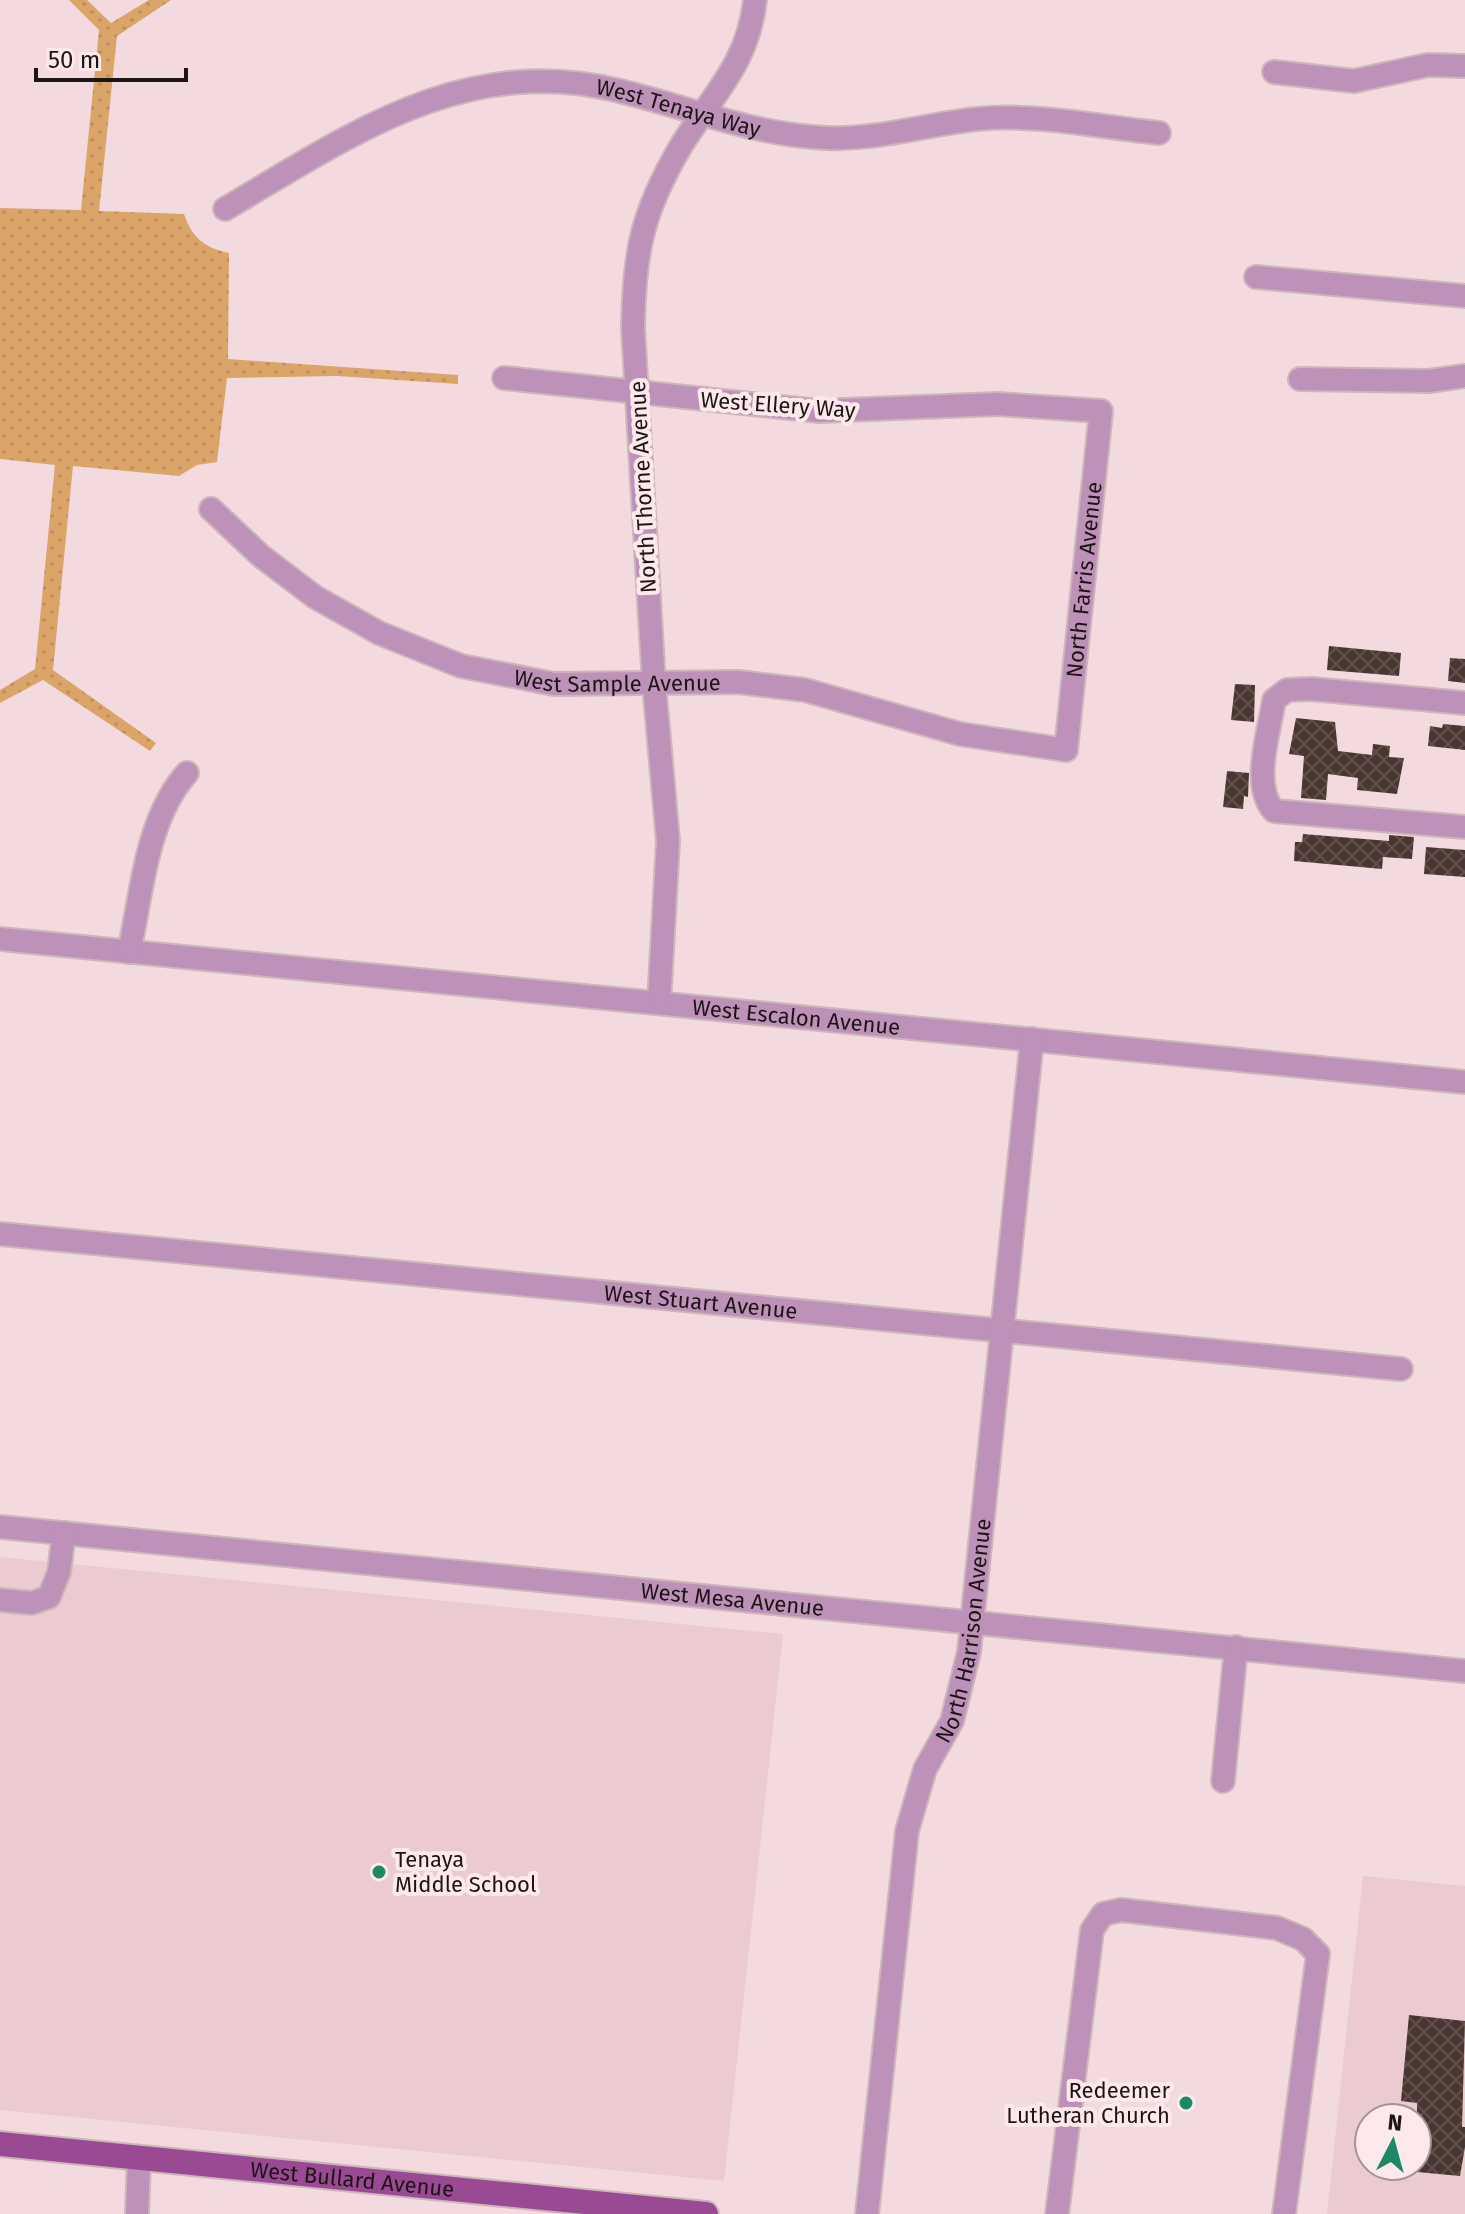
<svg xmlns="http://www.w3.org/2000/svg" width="1465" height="2214" font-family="'Fira Sans',sans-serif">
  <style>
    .built { fill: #eccad1; fill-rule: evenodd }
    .park { fill: url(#park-dots) }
    .building { fill: url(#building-cross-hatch) }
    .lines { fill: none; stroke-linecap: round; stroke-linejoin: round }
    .minor-casing { stroke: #ccb6bb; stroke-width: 26 }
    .major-casing { stroke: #ccb6bb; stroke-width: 28 }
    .minor { stroke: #be91b8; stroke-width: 22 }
    .major { stroke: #9a4a93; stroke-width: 24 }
    .poi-dot { fill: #1c8866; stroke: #fde8ec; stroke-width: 3 }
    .labels { text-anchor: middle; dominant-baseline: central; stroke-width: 8; stroke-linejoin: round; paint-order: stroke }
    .street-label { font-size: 22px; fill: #1d1416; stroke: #fde8ec }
    .poi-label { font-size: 22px; fill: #1d1416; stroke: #fde8ec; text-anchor: start }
  </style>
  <defs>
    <pattern id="park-dots" width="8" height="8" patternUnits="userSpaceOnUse" patternTransform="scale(2)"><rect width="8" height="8" fill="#dba569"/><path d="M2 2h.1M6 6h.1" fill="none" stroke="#bc8d5a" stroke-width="1.8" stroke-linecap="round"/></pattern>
    <pattern id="building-cross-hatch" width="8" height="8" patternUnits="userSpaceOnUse" patternTransform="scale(2)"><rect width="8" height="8" fill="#493631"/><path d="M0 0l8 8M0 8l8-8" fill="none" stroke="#60504c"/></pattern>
  </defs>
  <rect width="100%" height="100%" fill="#f3dadf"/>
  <g class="built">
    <polygon points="0,1557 783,1634 724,2181 0,2110"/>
    <path d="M1363,1876L1465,1886V2214H1327ZM1369,2118H1417V2166H1369Z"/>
  </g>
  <path class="park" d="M69,0H87L111,23L149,0H171L117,36L99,211L184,214C192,238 205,248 229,253L228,359L458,375V384L337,376L227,378L217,462L197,465L179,476L73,466L53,670L156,743L150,751L43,680L0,703V690L35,669L55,465L0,459V208L81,210L99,30Z"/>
  <g class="building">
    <polygon points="1329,646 1401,653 1399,676 1327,670"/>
    <polygon points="1450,658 1465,659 1465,683 1448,681"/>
    <polygon points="1235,684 1255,685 1254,722 1231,720"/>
    <polygon points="1296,718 1335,722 1338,751 1372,755 1373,744 1390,746 1389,757 1404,758 1397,794 1357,790 1358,778 1328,774 1326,800 1301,798 1304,756 1289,754"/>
    <polygon points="1443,724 1465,726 1465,750 1428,746 1430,726 1442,728"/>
    <polygon points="1227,771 1249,773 1248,797 1244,796 1243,809 1223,807"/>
    <polygon points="1303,834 1389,841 1389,835 1414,837 1412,859 1383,857 1382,869 1294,861 1295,842 1302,842"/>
    <polygon points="1426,847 1465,850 1465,877 1424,874"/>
    <polygon points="1409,2015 1465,2021 1462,2127 1465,2127 1465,2147 1460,2176 1417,2172 1417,2103 1401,2101"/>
  </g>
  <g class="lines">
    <defs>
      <g id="minor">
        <polyline points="1274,72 1354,81 1428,65 1465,66"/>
        <path id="s1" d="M225,209C352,134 464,53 620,91C690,108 754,135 827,138C877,140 928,124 977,119C1037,113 1099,127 1159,133"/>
        <polyline points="1256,277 1465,296"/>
        <polyline points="1300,379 1429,381 1465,376"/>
        <path id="s2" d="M211,509L261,556L315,597L379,633L461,666L554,684L738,682L805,690L960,734L1066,750L1101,411L998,404L819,411L504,378"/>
        <path d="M1465,703L1311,689L1287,690L1274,700C1269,733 1251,785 1274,811L1465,827"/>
        <path id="s3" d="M0,939L1465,1082"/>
        <path d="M129,952C142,892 146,819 187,773"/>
        <path d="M659,1003L668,841L654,684L633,328C634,252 642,212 681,146C713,94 748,64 755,0"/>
        <path id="s4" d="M0,1234L1401,1369"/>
        <path id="s5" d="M0,1527L1465,1671"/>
        <polyline points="0,1600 32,1603 49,1597 59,1572 64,1533"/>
        <polyline points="1223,1781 1236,1647"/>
        <polyline points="137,2214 139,2158"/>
        <path id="s6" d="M867,2214L907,1831L925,1769L952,1721L969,1652L1032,1039"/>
        <polyline points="1057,2214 1092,1930 1103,1914 1121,1910 1277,1928 1303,1939 1318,1954 1284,2214"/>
      </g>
      <g id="major">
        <path id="s7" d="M0,2144L706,2214"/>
      </g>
    </defs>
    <use href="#minor" class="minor-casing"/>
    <use href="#major" class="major-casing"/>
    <use href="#minor" class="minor"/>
    <use href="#major" class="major"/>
  </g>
  <g class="poi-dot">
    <circle cx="379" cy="1872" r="8"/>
    <circle cx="1186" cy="2103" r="8"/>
  </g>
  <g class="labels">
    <g class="street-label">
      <text stroke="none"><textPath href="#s1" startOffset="486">West Tenaya Way</textPath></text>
      <text transform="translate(778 405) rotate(4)">West Ellery Way</text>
      <text transform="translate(643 487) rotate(-93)">North Thorne Avenue</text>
      <text stroke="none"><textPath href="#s2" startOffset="1084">North Farris Avenue</textPath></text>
      <text stroke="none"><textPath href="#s2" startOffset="456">West Sample Avenue</textPath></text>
      <text stroke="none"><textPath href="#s3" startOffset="800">West Escalon Avenue</textPath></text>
      <text stroke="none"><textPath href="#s4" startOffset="704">West Stuart Avenue</textPath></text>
      <text stroke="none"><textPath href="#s5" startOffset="736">West Mesa Avenue</textPath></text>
      <text stroke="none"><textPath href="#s6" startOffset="596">North Harrison Avenue</textPath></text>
      <text stroke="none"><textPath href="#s7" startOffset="354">West Bullard Avenue</textPath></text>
    </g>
    <g class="poi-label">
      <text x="395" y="1859">Tenaya<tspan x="395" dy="25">Middle School</tspan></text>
      <text x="1170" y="2090" text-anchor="end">Redeemer<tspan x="1170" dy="25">Lutheran Church</tspan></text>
    </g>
  </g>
  <g transform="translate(1393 2142) rotate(6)"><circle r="38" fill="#fde8ec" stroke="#a39396" stroke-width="2"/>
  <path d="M0-6L14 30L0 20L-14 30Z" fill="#1c8866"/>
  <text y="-12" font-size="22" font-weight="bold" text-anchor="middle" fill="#1d1416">N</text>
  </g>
  <path d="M36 68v12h150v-12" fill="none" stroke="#1d1416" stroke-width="4"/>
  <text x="48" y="68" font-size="24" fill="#1d1416" stroke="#fde8ec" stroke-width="6" paint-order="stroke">50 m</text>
</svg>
